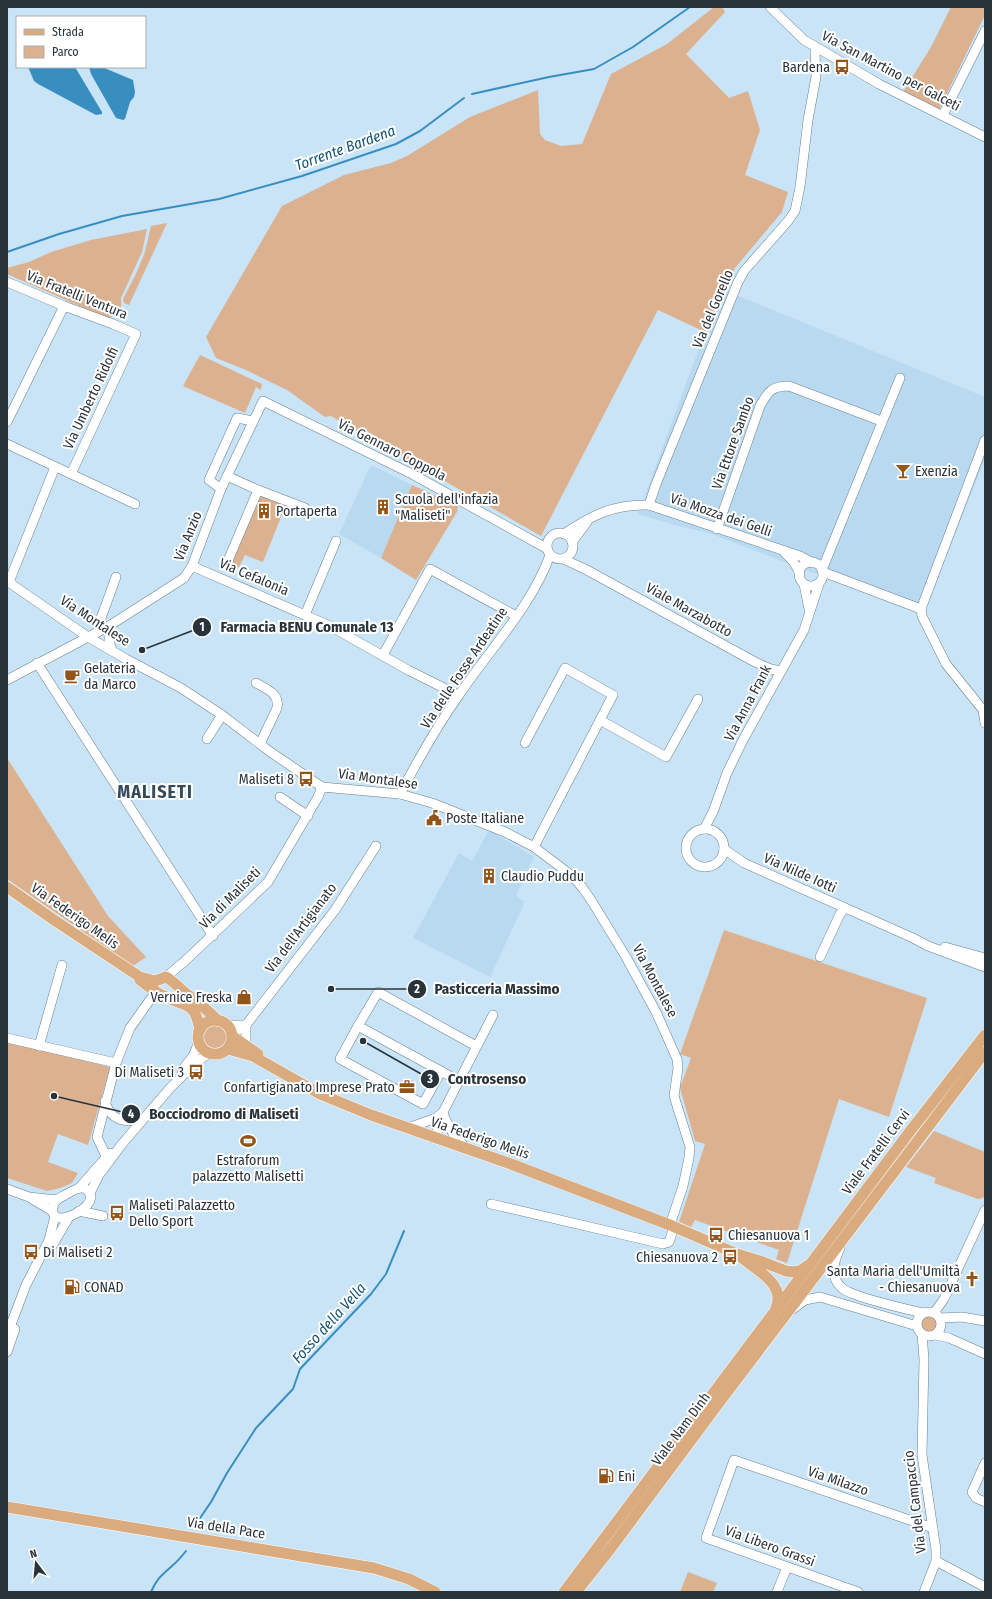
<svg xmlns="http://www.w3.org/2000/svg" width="992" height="1599" font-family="'Fira Sans Condensed',sans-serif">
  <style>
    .built { fill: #b8d9f0 }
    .green { fill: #dcb18f }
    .water { fill: #398ec0 }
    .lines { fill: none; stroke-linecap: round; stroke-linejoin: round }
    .stream { stroke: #398ec0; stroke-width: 2 }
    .minor-casing { stroke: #688090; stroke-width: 10 }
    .major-casing { stroke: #fff; stroke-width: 12 }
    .minor { stroke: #fff; stroke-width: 9 }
    .major { stroke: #d9ab7f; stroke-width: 11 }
    .labels { text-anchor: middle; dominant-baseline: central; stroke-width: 4; stroke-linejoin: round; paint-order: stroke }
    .poi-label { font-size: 14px; fill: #29333a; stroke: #fff; text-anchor: start }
    .street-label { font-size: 14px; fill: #29333a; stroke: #fff }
    .water-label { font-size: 15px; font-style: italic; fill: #145376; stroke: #fff }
    .district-label { font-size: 18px; font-weight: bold; letter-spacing: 1px; fill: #344a59; stroke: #fff }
    .leader { fill: none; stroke: #29333a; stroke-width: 1.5 }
    .callout-dot { fill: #29333a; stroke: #fff; stroke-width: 1.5 }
    .mark-label { font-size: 12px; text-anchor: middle; font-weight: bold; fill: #fff }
    .callout-label { font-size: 15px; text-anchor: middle; font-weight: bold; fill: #29333a; stroke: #fff; stroke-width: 4; stroke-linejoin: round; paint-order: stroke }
  </style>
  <rect width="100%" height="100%" fill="#c9e4f6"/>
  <g class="built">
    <polygon points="724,290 985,397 985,459 923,615 709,533 678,526 638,514 705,332"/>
    <polygon points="371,465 412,485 381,558 339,534"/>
    <polygon points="489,830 534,857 516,896 524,901 523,906 490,977 413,938 459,853 472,861"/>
  </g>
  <g class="green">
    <polygon points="714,7 722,7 725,12 686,54 729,98 748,91 760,130 745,175 788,192 782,212 735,268 705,332 658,310 541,536 331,416 325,417 287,390 246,370 216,358 206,337 282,206 344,175 391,163 407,156 470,117 538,90 540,134 545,140 561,146 582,144 611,74 667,44"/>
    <polygon points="951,7 985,7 985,15 939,110 903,92 931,47"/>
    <polygon points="167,223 129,305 124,303 123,299 136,274 145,252 151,226"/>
    <polygon points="147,229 142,252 121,298 121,308 109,319 7,274 7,268 29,262 51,252 91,240"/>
    <polygon points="200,355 262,384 261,390 256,387 245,413 183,386"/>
    <polygon points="412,485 458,506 457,512 416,580 381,558"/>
    <polygon points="259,494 300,508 295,516 283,512 263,562 245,555 238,569 230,565"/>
    <polygon points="7,758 108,916 146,957 133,966 7,879"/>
    <polygon points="724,930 927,998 889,1117 839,1099 787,1263 776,1259 779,1250 695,1220 691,1227 679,1222 705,1144 695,1141 680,1088 691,1058 680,1054"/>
    <circle cx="216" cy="1037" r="12"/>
    <polygon points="7,1041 110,1067 88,1145 58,1134 48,1162 78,1173 72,1183 60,1188 47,1191 7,1178"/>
    <polygon points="934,1131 985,1152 985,1195 983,1198 978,1199 934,1183 936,1178 906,1167"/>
    <circle cx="929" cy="1324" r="9"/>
    <polygon points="688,1572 717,1583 713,1592 680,1592"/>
  </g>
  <g class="water">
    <polygon points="28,67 75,67 102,112 102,114 96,115 38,84 34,81"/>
    <polygon points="89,67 102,67 133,80 135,92 134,97 130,102 125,119 123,120 116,118 91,74"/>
  </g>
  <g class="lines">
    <g class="stream">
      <polyline points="472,94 549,77 594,69 633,47 690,7"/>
      <polyline points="7,252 59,234 122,216 219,199 302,176 396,144 420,131 464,98"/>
      <polyline points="196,1524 211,1502 227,1473 256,1428 293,1389 300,1369 371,1294 386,1274 404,1231"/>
      <path d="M151,1592C157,1578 162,1575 173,1565C178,1561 182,1556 186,1551"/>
    </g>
    <defs>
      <g id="minor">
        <polyline points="770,7 804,40 816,47 879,84 985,137"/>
        <polyline points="943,115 985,31"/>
        <polyline points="7,282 64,306 113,324 136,334 71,474"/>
        <polyline points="7,422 64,306"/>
        <polyline points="985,440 921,609 922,616 946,664 983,710 985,723"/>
        <polyline points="7,444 135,504"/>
        <polyline points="227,476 258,490 227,563"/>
        <polyline points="221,489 209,480 237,418 253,421"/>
        <polyline points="258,490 305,508"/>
        <polyline points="649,505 656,484 738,282 744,271 788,221 795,211 800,187 808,120 816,77 815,52 816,47"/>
        <path d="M717,529L760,406C768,392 771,386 789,386L881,421"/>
        <circle cx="560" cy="546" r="13"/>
        <path d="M564,534C592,515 614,504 649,505L800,556L813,563"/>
        <polyline points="572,542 587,522"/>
        <polyline points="785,553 793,561 800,573"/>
        <polyline points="563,559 585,569 755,662 771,669 781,671"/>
        <circle cx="811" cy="574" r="12"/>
        <polyline points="192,566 330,626 408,670 458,695"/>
        <polyline points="822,570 900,378"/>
        <polyline points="823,572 921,609"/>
        <polyline points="7,581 88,637 126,659 181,688 222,715 269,751 322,787 400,794 432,803 505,832 534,847 571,875 582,887 591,900 626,957 656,1012 677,1059 678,1068 674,1096 690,1147 689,1158 683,1186 670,1225"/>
        <polyline points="9,582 55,467"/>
        <polyline points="804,584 809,609"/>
        <polyline points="305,615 336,541"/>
        <polyline points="109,626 109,640 112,651"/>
        <polyline points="98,632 100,621 116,577"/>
        <polyline points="383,655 430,569 516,616"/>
        <polyline points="37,663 213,936"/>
        <polyline points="7,680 109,626 184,578 192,566 221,489 263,401 412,474 546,548"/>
        <path d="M256,683C267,689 280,694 277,708L260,744"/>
        <polyline points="600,720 666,757 698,699"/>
        <polyline points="207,739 222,715"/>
        <polyline points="525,743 565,668 613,695 534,847"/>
        <path d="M400,794C418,760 437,726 459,695C489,650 532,606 550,555"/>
        <polyline points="280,797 308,816"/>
        <polyline points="704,829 713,812 727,773 743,740 804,630 819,584"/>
        <circle cx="705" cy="848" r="19"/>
        <polyline points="724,849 744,863 913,938 928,946 985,967"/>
        <polyline points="945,947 985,958"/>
        <polyline points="820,957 840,914 845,908"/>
        <polyline points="166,977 185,961 268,882 318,797 322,787"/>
        <polyline points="226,1025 244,1025"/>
        <polyline points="358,1026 340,1059 423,1104 441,1071"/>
        <polyline points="232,1034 246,1025 335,910 376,846"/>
        <polyline points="7,1038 116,1063"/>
        <polyline points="246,1045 246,1025"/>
        <polyline points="39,1046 62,965"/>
        <polyline points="182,1070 193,1056 199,1042"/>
        <polyline points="459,1081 358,1026 378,992 476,1046"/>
        <path d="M105,1101C110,1121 124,1122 142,1120"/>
        <polyline points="445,1119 454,1135 466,1148"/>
        <polyline points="408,1128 436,1118 443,1112 493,1015"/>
        <polyline points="433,1138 445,1119 444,1115"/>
        <polyline points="106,1156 97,1137 116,1063 130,1028 152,997"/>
        <polyline points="79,1188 110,1153"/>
        <polyline points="7,1189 29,1197 57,1200"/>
        <polyline points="90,1193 99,1175 122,1144 171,1087 198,1061 209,1053"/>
        <polyline points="32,1199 52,1211"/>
        <polyline points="491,1204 663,1244 669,1242 674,1227"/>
        <polyline points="79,1211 103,1216"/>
        <polyline points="52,1246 69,1217"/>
        <path d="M840,1248C834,1261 829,1277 842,1288C846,1292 854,1294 859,1296C880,1303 901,1308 923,1313"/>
        <polyline points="793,1309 805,1300 820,1297 917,1326"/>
        <circle cx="929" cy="1324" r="12"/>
        <polyline points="934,1313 944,1299 985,1210"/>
        <polyline points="940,1318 962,1317 985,1321"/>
        <polyline points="922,1334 924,1359 922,1455 936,1550 936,1561 924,1592"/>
        <path d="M7,1335L26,1285L49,1240L55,1216L52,1211C53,1208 53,1205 55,1202C57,1198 62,1197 65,1195C75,1189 87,1182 91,1197C89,1209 69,1219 58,1218L55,1216"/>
        <polyline points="936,1335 949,1338 985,1354"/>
        <polyline points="7,1352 15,1329"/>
        <polyline points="985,1463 972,1492 976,1498 985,1502"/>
        <polyline points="936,1561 985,1587"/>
        <polyline points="777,1592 787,1567"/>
        <polyline points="858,1592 706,1538 734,1460 933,1528"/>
      </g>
      <g id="major">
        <path d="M7,887L54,920L140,977L155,981L166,977C173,981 177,986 183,991C195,1001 208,1009 218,1021"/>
        <path d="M140,980C147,985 155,992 164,996C187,1008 194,1000 200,1030"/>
        <circle cx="215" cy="1037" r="17"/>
        <polyline points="232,1036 258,1054"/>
        <polyline points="228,1049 253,1056 320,1094 371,1115 511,1164 670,1225 737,1254 763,1262 786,1271 794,1272 800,1271 807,1266"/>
        <path d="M742,1258C757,1270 786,1285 776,1308"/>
        <polyline points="7,1507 374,1568 409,1579 435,1592"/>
        <polyline points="564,1592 911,1130 985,1035"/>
        <polyline points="576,1592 611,1548 718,1404 985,1052"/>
      </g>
    </defs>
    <use href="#minor" class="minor-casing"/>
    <use href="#major" class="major-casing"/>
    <use href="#minor" class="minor"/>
    <use href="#major" class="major"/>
  </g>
  <defs>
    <symbol id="bus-bare" viewBox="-9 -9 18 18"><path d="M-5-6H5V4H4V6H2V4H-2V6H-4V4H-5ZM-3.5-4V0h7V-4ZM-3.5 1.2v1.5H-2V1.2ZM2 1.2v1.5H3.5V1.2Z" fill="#925418" stroke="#fff" stroke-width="2.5" paint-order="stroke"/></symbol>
    <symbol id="bar-bare" viewBox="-9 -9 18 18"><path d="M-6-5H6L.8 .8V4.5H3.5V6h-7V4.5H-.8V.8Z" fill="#925418" stroke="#fff" stroke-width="2.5" paint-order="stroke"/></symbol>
    <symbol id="building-bare" viewBox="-9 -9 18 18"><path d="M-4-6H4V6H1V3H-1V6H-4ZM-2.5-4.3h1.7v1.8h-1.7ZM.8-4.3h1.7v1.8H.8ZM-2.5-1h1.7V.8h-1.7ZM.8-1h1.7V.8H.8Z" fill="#925418" stroke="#fff" stroke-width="2.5" paint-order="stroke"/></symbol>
    <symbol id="cafe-bare" viewBox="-9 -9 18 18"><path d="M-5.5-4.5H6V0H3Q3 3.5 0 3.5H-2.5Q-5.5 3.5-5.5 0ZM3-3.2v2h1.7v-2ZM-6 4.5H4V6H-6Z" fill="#925418" stroke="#fff" stroke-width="2.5" paint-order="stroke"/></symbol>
    <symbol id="civic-bare" viewBox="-9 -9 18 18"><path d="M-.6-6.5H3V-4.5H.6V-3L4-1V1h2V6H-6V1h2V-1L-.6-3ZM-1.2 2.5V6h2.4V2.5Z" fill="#925418" stroke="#fff" stroke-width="2.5" paint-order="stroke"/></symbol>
    <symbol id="shop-bare" viewBox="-9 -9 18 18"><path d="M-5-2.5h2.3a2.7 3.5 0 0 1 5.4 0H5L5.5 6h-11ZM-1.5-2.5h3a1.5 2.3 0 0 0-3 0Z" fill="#925418" stroke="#fff" stroke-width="2.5" paint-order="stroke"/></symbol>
    <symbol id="office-bare" viewBox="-9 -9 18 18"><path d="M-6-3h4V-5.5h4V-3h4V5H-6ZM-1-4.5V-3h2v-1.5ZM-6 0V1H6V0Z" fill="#925418" stroke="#fff" stroke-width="2.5" paint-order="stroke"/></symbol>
    <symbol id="stadium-bare" viewBox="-9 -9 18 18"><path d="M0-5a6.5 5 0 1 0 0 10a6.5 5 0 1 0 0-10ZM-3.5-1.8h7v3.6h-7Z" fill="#925418" stroke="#fff" stroke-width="2.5" paint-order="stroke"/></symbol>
    <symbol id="church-bare" viewBox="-9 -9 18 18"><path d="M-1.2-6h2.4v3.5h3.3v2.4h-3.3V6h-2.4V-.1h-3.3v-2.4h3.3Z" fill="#925418" stroke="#fff" stroke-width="2.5" paint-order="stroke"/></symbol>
    <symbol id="fuel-bare" viewBox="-9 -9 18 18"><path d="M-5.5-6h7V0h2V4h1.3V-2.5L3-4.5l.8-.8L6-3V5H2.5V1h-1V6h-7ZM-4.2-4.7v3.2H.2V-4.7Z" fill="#925418" stroke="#fff" stroke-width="2.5" paint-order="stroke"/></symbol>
  </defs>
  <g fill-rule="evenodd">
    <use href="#bus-bare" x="831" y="56" width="22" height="22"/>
    <use href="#bar-bare" x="892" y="460" width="22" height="22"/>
    <use href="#building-bare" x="372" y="496" width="22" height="22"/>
    <use href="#building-bare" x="253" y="500" width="22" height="22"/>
    <use href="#cafe-bare" x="61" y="665" width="22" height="22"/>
    <use href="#bus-bare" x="295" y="768" width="22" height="22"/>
    <use href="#civic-bare" x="423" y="807" width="22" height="22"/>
    <use href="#building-bare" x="478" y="865" width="22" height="22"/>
    <use href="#shop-bare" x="233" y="986" width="22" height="22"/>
    <use href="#bus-bare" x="185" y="1061" width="22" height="22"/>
    <use href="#office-bare" x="396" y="1076" width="22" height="22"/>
    <use href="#stadium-bare" x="237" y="1130" width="22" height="22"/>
    <use href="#bus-bare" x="106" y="1202" width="22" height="22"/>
    <use href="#bus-bare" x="705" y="1224" width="22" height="22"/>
    <use href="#bus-bare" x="20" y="1241" width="22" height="22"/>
    <use href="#bus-bare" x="719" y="1246" width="22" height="22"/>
    <use href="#church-bare" x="961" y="1268" width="22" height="22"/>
    <use href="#fuel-bare" x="61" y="1276" width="22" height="22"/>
    <use href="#fuel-bare" x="595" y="1465" width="22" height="22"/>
  </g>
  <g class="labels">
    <g class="poi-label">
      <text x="830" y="67" text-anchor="end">Bardena</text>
      <text x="915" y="471">Exenzia</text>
      <text x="395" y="499">Scuola dell'infazia<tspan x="395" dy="16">"Maliseti"</tspan></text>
      <text x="276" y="511">Portaperta</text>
      <text x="84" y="668">Gelateria<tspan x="84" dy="16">da Marco</tspan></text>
      <text x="294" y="779" text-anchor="end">Maliseti 8</text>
      <text x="446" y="818">Poste Italiane</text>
      <text x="501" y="876">Claudio Puddu</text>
      <text x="232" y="997" text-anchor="end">Vernice Freska</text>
      <text x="184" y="1072" text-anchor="end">Di Maliseti 3</text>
      <text x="395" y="1087" text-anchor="end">Confartigianato Imprese Prato</text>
      <text x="248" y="1160" text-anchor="middle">Estraforum<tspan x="248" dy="16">palazzetto Malisetti</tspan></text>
      <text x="129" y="1205">Maliseti Palazzetto<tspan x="129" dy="16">Dello Sport</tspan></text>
      <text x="728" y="1235">Chiesanuova 1</text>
      <text x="43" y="1252">Di Maliseti 2</text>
      <text x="718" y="1257" text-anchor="end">Chiesanuova 2</text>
      <text x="960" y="1271" text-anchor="end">Santa Maria dell'Umiltà<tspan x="960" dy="16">- Chiesanuova</tspan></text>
      <text x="84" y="1287">CONAD</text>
      <text x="618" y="1476">Eni</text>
    </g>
    <g class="street-label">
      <text transform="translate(891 71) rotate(28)">Via San Martino per Galceti</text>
      <text transform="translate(77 295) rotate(22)">Via Fratelli Ventura</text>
      <text transform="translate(713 309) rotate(-67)">Via del Gorello</text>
      <text transform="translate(91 398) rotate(-65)">Via Umberto Ridolfi</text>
      <text transform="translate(733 443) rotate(-70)">Via Ettore Sambo</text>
      <text transform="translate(392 450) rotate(27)">Via Gennaro Coppola</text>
      <text transform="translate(721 515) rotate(19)">Via Mozza dei Gelli</text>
      <text transform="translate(188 536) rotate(-68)">Via Anzio</text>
      <text transform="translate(254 577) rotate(23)">Via Cefalonia</text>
      <text transform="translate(689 610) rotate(29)">Viale Marzabotto</text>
      <text transform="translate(95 621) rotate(33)">Via Montalese</text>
      <text transform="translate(464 668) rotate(-56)">Via delle Fosse Ardeatine</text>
      <text transform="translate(748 703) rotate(-62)">Via Anna Frank</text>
      <text transform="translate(378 779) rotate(8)">Via Montalese</text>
      <text transform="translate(800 873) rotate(24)">Via Nilde Iotti</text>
      <text transform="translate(230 898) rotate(-45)">Via di Maliseti</text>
      <text transform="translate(75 916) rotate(35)">Via Federigo Melis</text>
      <text transform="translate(301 928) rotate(-53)">Via dell'Artigianato</text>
      <text transform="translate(655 981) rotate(62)">Via Montalese</text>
      <text transform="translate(480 1138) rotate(19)">Via Federigo Melis</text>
      <text transform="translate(876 1152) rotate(-53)">Viale Fratelli Cervi</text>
      <text transform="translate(681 1429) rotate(-53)">Viale Nam Dinh</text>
      <text transform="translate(838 1481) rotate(19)">Via Milazzo</text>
      <text transform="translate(915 1502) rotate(-97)">Via del Campaccio</text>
      <text transform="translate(226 1528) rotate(9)">Via della Pace</text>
      <text transform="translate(770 1546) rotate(20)">Via Libero Grassi</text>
    </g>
    <g class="water-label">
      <text transform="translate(345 148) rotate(-20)">Torrente Bardena</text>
      <text transform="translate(329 1323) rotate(-48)">Fosso della Vella</text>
    </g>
    <g class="district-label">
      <text x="155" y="792">MALISETI</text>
    </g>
  </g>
  <path class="leader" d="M142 650L202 627M331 989L417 989M363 1041L430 1079M54 1096L131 1114"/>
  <g class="callout-dot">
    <circle cx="142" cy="650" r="4"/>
    <circle cx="331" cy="989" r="4"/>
    <circle cx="363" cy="1041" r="4"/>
    <circle cx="54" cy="1096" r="4"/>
    <circle cx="202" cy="627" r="10"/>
    <circle cx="417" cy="989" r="10"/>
    <circle cx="430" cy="1079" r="10"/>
    <circle cx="131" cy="1114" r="10"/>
  </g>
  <g class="mark-label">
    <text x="202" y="631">1</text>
    <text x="417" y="993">2</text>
    <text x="430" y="1083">3</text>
    <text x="131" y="1118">4</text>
  </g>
  <g class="callout-label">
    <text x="307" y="632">Farmacia BENU Comunale 13</text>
    <text x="497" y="994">Pasticceria Massimo</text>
    <text x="487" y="1084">Controsenso</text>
    <text x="224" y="1119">Bocciodromo di Maliseti</text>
  </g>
  <rect width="992" height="1599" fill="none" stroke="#29333a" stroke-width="16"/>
  <rect x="16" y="16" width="130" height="52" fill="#ffffff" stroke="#a9adb0"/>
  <rect x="24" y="29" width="20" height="6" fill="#d9ab7f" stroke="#a9adb0"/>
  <text x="52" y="36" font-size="12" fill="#29333a">Strada</text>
  <rect x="24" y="46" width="20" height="12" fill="#dcb18f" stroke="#a9adb0"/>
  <text x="52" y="56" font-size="12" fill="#29333a">Parco</text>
  <g transform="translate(36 1563) rotate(344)" stroke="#ffffff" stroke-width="3" paint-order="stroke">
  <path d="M0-3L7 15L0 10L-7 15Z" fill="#29333a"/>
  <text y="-6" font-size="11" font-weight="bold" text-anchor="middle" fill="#29333a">N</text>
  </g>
</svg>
